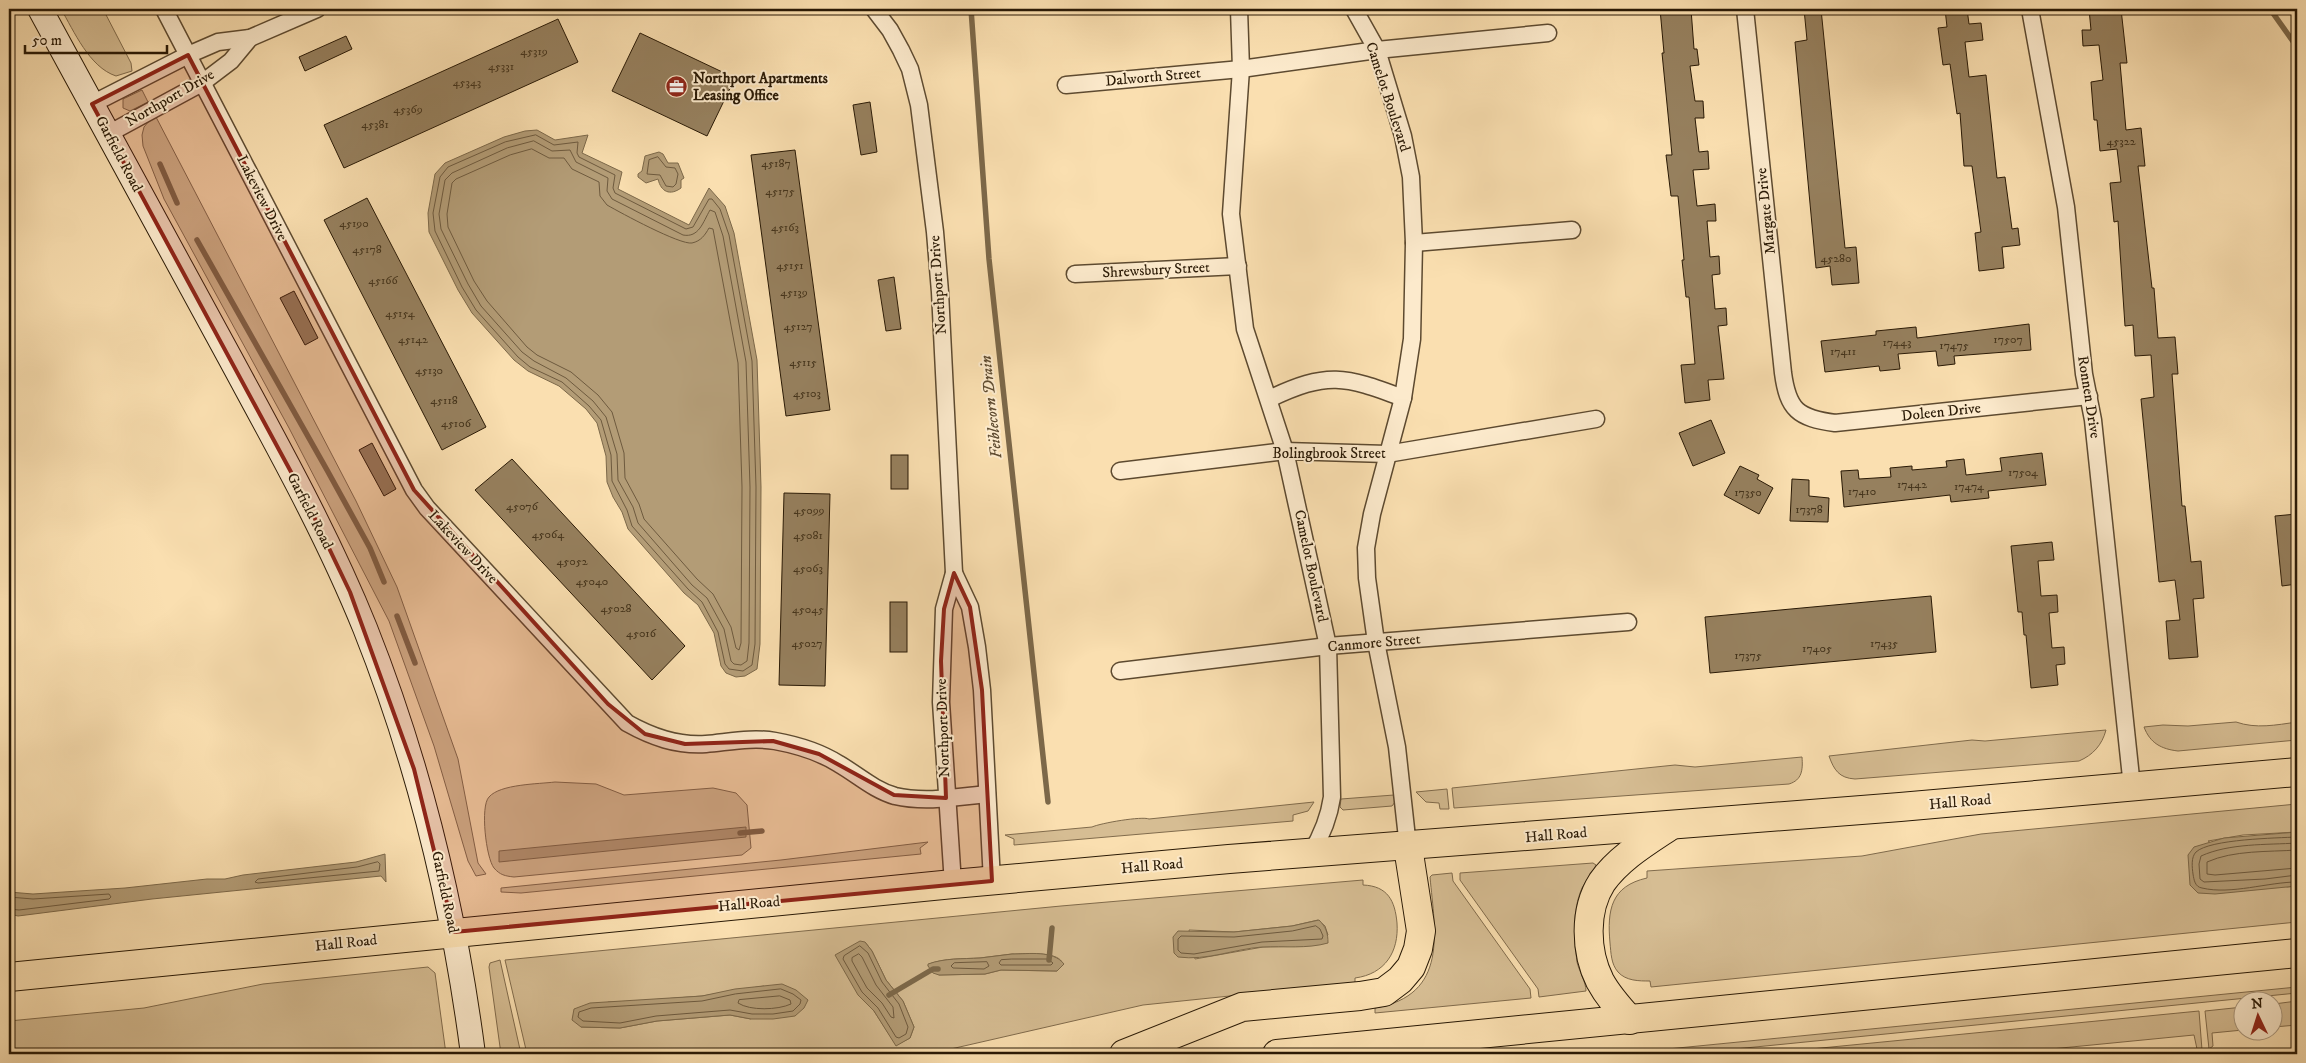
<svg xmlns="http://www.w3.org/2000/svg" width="2306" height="1063" font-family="'IM FELL DW Pica',serif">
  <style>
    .green { fill: #d6bd93; stroke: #806b4c; fill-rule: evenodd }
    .water { fill: #b39c76; stroke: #7c6849 }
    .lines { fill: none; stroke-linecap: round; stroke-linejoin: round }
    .shore { stroke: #6e5a3e; stroke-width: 1 }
    .stream { stroke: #7c6849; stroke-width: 5.5 }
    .building { fill: #96805e; stroke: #291905 }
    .street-casing { stroke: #5d4a30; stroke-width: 19 }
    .secondary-casing { stroke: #291905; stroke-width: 26 }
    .highway-casing { stroke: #291905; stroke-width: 30 }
    .street { stroke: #fceacc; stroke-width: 16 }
    .secondary { stroke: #fceacc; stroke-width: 24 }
    .highway { stroke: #fadfb0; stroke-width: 28 }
    .marked { fill: #8f2418; fill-opacity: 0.2; stroke: #8f2418; stroke-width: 4; stroke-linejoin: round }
    .labels { text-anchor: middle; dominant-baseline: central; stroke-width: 4; stroke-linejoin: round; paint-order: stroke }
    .number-label { font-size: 12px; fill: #44331b }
    .street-label { font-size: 15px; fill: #291905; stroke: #fceacc }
    .poi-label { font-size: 15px; font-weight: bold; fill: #291905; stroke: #fceacc; text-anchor: start }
    .water-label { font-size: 16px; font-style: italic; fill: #604d32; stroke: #fceacc }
  </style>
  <rect width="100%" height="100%" fill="#fadfb0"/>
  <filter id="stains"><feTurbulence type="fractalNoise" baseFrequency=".004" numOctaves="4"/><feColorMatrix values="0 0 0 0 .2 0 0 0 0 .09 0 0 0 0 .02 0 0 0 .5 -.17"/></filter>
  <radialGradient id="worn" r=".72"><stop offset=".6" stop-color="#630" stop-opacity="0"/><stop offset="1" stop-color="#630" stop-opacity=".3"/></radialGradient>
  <g class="green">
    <path d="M61,9H103L131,63L132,71L116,76C89,67 74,31 61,9Z"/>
    <polygon points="142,90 148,102 130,111 123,108 123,99"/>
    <polygon points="156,117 356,501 397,587 458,759 478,863 486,874 476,876 468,861 434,746 389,621 289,428 164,199 143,146 142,135 144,127 149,121"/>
    <path d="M2236,722C2256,729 2276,725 2297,722V740L2178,751C2161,749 2150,743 2144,727L2163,725L2188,726Z"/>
    <path d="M2106,730C2102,745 2093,755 2079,761L1855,779C1839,778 1834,770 1829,756L1972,740L1985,741Z"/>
    <path d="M1802,757C1803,770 1802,780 1789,784L1454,808L1452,788L1675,765L1695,767Z"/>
    <path d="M555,782L596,784L624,795L713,788L736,793L747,805L751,848L742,855L514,877C505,876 500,875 494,868C486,858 480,806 489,797C500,784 539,784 555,782Z"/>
    <polygon points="1447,789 1449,809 1440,809 1439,803 1426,802 1416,792"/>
    <polygon points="1394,795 1395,802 1392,806 1343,810 1340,807 1341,799"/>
    <path d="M1314,802L1308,811L1293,815V821L1014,845V839L1005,835L1092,827C1101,823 1142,816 1149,819Z"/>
    <path d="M2297,804V832L2243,835L2208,841L2287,887L2297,886V922L1651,987L1650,981C1639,981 1626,981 1618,972C1611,964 1611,953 1610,943C1607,910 1611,886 1647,878V871L1862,856L1981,834Z"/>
    <polygon points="928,842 920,848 921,854 521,893 501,892 501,888 781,860"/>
    <path d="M1593,863L1596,865C1593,873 1586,880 1582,888C1572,911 1574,937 1577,962C1579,971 1586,982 1586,991L1539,997L1538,989L1460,880V873Z"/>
    <path d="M1452,873L1453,881L1530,989L1531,998L1375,1013V1008C1449,995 1435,932 1430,877L1432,875Z"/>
    <path d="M1363,880V885C1388,886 1395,901 1397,923C1399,952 1385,974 1355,978V983L1143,1005L929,1054H527L505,960L1061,906ZM1318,920L1325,926L1328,935L1304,946L1263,947L1195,959L1189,930L1234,932L1292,926ZM865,942L872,951L886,980L903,1001L914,1027L910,1038L896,1045L874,1011ZM1012,954C1024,954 1056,951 1062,962L1057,971L1001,970L985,974L939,975L928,966L929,964C945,958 962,959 980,958C991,957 1001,955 1012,954ZM764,986L751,1019L730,1015L657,1021L620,1028L581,1027L608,1002H624L702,996Z"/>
    <polygon points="500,960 521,1054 501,1054 489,967 490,963"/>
    <polygon points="428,967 435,973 446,1054 9,1054 9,1021 144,1008 263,984"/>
    <polygon points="2297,987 2297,993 1685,1054 1617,1054"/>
    <polygon points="2297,1001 2297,1025 2274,1027 2274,1004"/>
    <polygon points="2243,1007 2243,1030 2212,1033 2213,1046 2209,1049 2205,1011"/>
    <polygon points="2199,1011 2202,1050 2197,1049 2194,1035 2000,1054 1760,1054"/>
  </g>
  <g class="water">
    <polygon points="537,130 555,140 588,135 582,153 622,172 618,189 689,225 709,188 725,206 734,233 757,360 761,487 760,644 757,669 745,676 736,677 726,673 721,666 714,633 698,605 684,593 628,529 622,512 613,497 607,482 606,456 597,423 586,409 559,386 528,371 514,360 472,313 458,290 429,232 428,213 435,174 445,163 504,137 525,131"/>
    <path d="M659,152L663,154L668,163H678L684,178L681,180V188C670,196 661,192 658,179L646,183L638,177V174L642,171L645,156Z"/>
    <polygon points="746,827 746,837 499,862 499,851"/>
    <polygon points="2297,832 2297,886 2215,894 2198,893 2190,885 2188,855 2194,847 2224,838"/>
    <polygon points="385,854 386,882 381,876 152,899 18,916 9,914 9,892 33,894 125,888 207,879 225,879 243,875 356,862"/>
    <path d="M1319,920C1326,927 1328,933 1328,943C1307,949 1284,946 1262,947C1234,949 1207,961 1178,957L1174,953L1173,937L1178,931L1234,932L1292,926Z"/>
    <polygon points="860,941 865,942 872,951 886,980 903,1001 914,1027 910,1038 896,1046 874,1011 858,995 835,955"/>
    <path d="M1012,954C1029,954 1053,950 1064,964L1057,971L1001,970L985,974L939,975L933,973L928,966V964C945,958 962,959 980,958C991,957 1001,955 1012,954Z"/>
    <polygon points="782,984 796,990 808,1000 804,1008 795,1016 773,1019 751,1019 730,1015 657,1021 620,1028 581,1027 572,1020 574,1009 590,1003 702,996 735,989"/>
  </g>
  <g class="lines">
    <g class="shore">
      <polygon points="536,135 554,145 578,142 577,153 579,157 615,175 613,188 615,193 686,229 693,227 709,199 712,199 720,209 729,235 752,361 756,487 755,644 752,665 743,671 729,669 725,664 718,632 702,602 688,589 632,526 627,510 612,481 611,455 601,420 589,406 562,382 530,367 518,357 476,310 462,287 435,231 433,213 440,177 448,167 505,142"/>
      <path d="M534,141L552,151L570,150L576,162L608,178L607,191L612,199L683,235C699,238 703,222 710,210L715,212L723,236L746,362L750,487L749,643L747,661L741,665L734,664L731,661L724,629L707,598L692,585L638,523L633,507L618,480L617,454L606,417L593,401L566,378L534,361L522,352L481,306L468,284L441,229L439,214L445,180L452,173L507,148Z"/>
      <path d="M532,149L549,158H564L572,169L599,182L600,196L607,205C621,213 680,245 692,243C701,241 705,235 709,228L713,229L738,363L742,487L741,643L739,650L736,648L731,627L713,594L697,579L644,519L639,504L625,478L624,453L612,412L598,395L571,372L537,355L527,347L487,301L474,281L448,227L447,214L452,183L456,179L510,155Z"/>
      <polygon points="658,157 666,167 675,168 678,174 676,184 673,187 666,186 660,175 647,174 649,160"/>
      <path d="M2297,837C2277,838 2210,839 2196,852C2191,857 2192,867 2193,874C2194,880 2195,887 2202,888C2231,895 2268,882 2297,882"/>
      <path d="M2297,843C2266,845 2230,843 2201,856L2199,864L2200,879L2204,882L2265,879L2297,875"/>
      <path d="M2297,850C2268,852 2234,850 2207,862V874L2215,875L2297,868"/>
      <polygon points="378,862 380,864 379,871 258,883 255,882 258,879 357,867"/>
      <polyline points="9,897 33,899 109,894 111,897 109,899 19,910 9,909"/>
      <polygon points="1316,926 1320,929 1323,936 1322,939 1262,942 1194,954 1181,953 1178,950 1178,939 1181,936 1234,937 1292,931"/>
      <polygon points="860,946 868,953 882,982 899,1004 908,1027 906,1034 899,1038 896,1037 878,1008 862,992 843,959 844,956"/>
      <polygon points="859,954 862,957 876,985 893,1007 894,1018 891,1017 882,1003 867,988 852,961 852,958"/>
      <polygon points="1012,959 1048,959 1053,963 1051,965 1001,965 999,963 1001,960"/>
      <polygon points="987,962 989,966 984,969 953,968 951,966 954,963"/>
      <polygon points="781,989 793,994 801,1000 800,1004 793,1011 773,1014 752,1014 730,1010 656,1016 620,1023 583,1021 578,1017 579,1012 591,1008 702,1001 735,994"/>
      <path d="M780,996L790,1000L791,1004C778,1010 750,1011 738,1003L739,1000Z"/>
    </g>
    <g class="stream">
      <polyline points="971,9 989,259 1048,802"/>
      <polyline points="2270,9 2297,47"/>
      <polyline points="160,164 177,203"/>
      <polyline points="197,240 327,470 370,548 384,582"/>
      <polyline points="397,616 415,663"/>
      <polyline points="740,833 762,831"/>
      <polyline points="1049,960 1052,928"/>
      <polyline points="889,995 933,969 938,969"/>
    </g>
  </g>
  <g class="building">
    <polygon points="1660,9 1691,9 1694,49 1697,49 1699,65 1690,66 1695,101 1703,101 1704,118 1695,118 1699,152 1708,151 1709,169 1693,170 1697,206 1715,204 1716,221 1707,221 1710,257 1719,256 1720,274 1712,275 1715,309 1726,308 1727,325 1718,326 1724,379 1708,380 1710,400 1685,403 1681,365 1695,364 1689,297 1686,297 1682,260 1684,260 1678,196 1671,196 1666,155 1672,155 1662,53 1664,53"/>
    <polygon points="1804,9 1821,9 1845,248 1856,247 1859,283 1832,285 1830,266 1816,268 1795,42 1807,40"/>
    <polygon points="1945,9 1967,9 1969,24 1981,23 1983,40 1965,42 1969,77 1986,75 1997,178 2005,177 2012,229 2018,228 2020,245 2002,247 2004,268 1979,271 1975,233 1981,232 1972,166 1964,166 1960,113 1957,114 1950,64 1943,65 1938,28 1947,27"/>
    <polygon points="2089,9 2121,9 2127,63 2120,63 2126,130 2141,128 2145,166 2138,166 2152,288 2154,288 2158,338 2175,337 2178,374 2172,374 2182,506 2185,506 2191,562 2201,561 2204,598 2193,599 2198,657 2169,659 2166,621 2180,620 2175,580 2159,582 2141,399 2154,397 2151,355 2135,356 2133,325 2125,326 2118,221 2114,222 2110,183 2121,182 2117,149 2100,151 2097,120 2094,120 2091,82 2103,80 2099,45 2083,46 2082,30 2091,30"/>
    <polygon points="558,19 578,62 344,168 324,125"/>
    <polygon points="640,33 735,78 707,136 612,91"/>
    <polygon points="346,36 352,49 305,71 299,57"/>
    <polygon points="870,102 877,152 861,155 853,105"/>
    <polygon points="795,150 830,410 786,416 751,155"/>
    <polygon points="367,198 486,427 442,450 324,220"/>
    <polygon points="894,277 901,329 886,331 878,280"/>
    <polygon points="294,291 318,338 305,345 280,298"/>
    <polygon points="2029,324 2031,350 1954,356 1955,364 1938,366 1936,351 1898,354 1900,369 1880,371 1879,366 1825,372 1821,341 1876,335 1876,331 1916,327 1917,338"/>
    <polygon points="1711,420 1725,453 1693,466 1679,433"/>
    <polygon points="372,443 396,489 384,496 359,450"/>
    <polygon points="2042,453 2046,485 1988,491 1989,498 1951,502 1950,495 1844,507 1841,471 1858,470 1859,479 1891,477 1890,468 1912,466 1912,470 1947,467 1946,461 1964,459 1966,475 2002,471 2000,458"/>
    <rect x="891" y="455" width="17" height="34"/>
    <polygon points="512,459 685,646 652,680 475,490"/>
    <polygon points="1740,466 1759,475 1757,479 1773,488 1759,514 1724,495"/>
    <polygon points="1792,479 1809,480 1809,496 1829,498 1828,522 1790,521"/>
    <polygon points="784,493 830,494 825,686 779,685"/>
    <polygon points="2297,514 2297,584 2282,586 2275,516"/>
    <polygon points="2052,542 2054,560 2038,561 2041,596 2057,595 2058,612 2049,613 2052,648 2064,647 2065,664 2056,665 2058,685 2031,688 2026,635 2024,635 2022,612 2018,612 2011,546"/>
    <polygon points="1931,596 1936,652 1710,673 1705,617"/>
    <rect x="890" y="602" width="17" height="50"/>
  </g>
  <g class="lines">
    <defs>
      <g id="street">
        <path d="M164,9L414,490L427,508L627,723C652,737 677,746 706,744C729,742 752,737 775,741C797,745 820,752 839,764C858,775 874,790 895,796C925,803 957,797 987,794"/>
        <polyline points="874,9 890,30 901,50 910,69 919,105 935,232 940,292 954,573 944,609 941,702 953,884"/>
        <path d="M1239,9L1241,69L1231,214L1245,329L1285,451L1328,646L1332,797C1329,818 1322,835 1311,853"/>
        <polyline points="1354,9 1377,50 1403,136 1411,177 1414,243 1412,339 1403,398 1372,514 1366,548 1367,578 1376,642 1397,747 1408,847"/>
        <path d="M1745,9L1783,373C1788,410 1798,418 1835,423L2089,396"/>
        <polyline points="2030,9 2066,207 2084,374 2093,420 2132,787"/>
        <polyline points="1066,85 1241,69 1377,50 1548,33"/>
        <polyline points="92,104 188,55 218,42 250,38 317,9"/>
        <polyline points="108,134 202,83 231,61 250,38"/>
        <polyline points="1414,243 1572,230"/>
        <polyline points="1075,274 1238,266"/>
        <path d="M1269,399C1328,371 1344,376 1403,398"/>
        <polyline points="1120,471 1285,451 1387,454 1596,419"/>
        <polyline points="954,573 970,607 977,647 982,690 992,881"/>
        <polyline points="1120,671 1328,646 1628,622"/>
      </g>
      <path id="secondary" d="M40,9C103,125 166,240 229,356C277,445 327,534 365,628C420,766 454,908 473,1054"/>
      <g id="highway">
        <polyline points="9,977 953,884 1229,859 1900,807 2297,772"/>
        <path d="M1630,1020C1619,1008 1608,996 1600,981C1585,951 1584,910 1602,882C1619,858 1646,842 1670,826"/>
        <polyline points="1124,1054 1242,1007 1360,996 1384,992 1400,980 1411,967 1418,949 1421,931 1408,847"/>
        <polyline points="1277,1054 2297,953"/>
      </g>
    </defs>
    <use href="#street" class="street-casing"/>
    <use href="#secondary" class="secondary-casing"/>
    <use href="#highway" class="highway-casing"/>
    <use href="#street" class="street"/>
    <use href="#secondary" class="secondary"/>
    <use href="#highway" class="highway"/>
  </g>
  <path class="marked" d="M188,55L414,490L608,704L645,734L685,744L773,741L819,754L894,795L946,798L941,661L944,609L954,573L970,607L982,690L992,881L454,932L414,769L350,592L304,496L92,104Z"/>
  <defs>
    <symbol id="office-disc" viewBox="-11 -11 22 22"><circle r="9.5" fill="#8f2418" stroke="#fceacc"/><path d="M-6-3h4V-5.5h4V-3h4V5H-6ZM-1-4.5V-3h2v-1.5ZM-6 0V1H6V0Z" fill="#fff"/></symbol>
  </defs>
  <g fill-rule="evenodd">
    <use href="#office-disc" x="664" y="74" width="25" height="25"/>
  </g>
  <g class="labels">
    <g class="number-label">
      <text x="534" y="51">45319</text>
      <text x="501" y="66">45331</text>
      <text x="467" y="82">45343</text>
      <text x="408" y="109">45369</text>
      <text x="375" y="124">45381</text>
      <text x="2121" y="141">45322</text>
      <text x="776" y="163">45187</text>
      <text x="780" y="191">45175</text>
      <text x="354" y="223">45190</text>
      <text x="785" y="227">45163</text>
      <text x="367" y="249">45178</text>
      <text x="1836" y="258">45280</text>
      <text x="790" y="265">45151</text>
      <text x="383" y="280">45166</text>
      <text x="794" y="292">45139</text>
      <text x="400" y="313">45154</text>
      <text x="798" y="326">45127</text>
      <text x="413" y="339">45142</text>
      <text x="2008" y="339">17507</text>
      <text x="1897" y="342">17443</text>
      <text x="1954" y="345">17475</text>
      <text x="1843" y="351">17411</text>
      <text x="803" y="362">45115</text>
      <text x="429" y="370">45130</text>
      <text x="807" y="393">45103</text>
      <text x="444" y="400">45118</text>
      <text x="456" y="423">45106</text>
      <text x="2023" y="472">17504</text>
      <text x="1912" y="484">17442</text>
      <text x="1969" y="486">17474</text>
      <text x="1862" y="491">17410</text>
      <text x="1748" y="492">17350</text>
      <text x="522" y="506">45076</text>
      <text x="1809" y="509">17378</text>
      <text x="809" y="510">45099</text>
      <text x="548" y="534">45064</text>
      <text x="808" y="535">45081</text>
      <text x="572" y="561">45052</text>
      <text x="808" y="568">45063</text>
      <text x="592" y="581">45040</text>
      <text x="616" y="608">45028</text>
      <text x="808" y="609">45045</text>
      <text x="641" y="633">45016</text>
      <text x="807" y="643">45027</text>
      <text x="1884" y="643">17435</text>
      <text x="1817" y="648">17405</text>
      <text x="1748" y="655">17375</text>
    </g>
    <g class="street-label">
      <text transform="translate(1153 77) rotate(-5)">Dalworth Street</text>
      <text transform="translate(1388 97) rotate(72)">Camelot Boulevard</text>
      <text transform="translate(170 98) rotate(-30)">Northport Drive</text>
      <text transform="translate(119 154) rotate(62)">Garfield Road</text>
      <text transform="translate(262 198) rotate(63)">Lakeview Drive</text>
      <text transform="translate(1766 211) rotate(-96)">Margate Drive</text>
      <text transform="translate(1156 270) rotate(-3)">Shrewsbury Street</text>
      <text transform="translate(938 285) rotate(-94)">Northport Drive</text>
      <text transform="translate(2089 397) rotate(81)">Ronnen Drive</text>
      <text transform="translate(1941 412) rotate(-6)">Doleen Drive</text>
      <text x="1329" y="453">Bolingbrook Street</text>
      <text transform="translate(310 511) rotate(63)">Garfield Road</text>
      <text transform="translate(463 547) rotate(47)">Lakeview Drive</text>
      <text transform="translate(1311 566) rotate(78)">Camelot Boulevard</text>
      <text transform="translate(1374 643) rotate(-5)">Canmore Street</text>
      <text transform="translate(943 728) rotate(-92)">Northport Drive</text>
      <text transform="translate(1960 802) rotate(-5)">Hall Road</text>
      <text transform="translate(1556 835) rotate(-5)">Hall Road</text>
      <text transform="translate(1152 866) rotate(-5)">Hall Road</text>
      <text transform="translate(445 892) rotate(78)">Garfield Road</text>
      <text transform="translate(749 904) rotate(-5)">Hall Road</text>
      <text transform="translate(346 943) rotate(-6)">Hall Road</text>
    </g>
    <g class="poi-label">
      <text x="693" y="78">Northport Apartments<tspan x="693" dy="17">Leasing Office</tspan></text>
    </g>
    <g class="water-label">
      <text transform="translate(991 407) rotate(-96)">Feiblecorn Drain</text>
    </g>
  </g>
  <rect width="2306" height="1063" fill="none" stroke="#fadfb0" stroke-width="30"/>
  <rect x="10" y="10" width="2286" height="1043" fill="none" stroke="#291905" stroke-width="2.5"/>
  <rect x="15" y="15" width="2276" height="1033" fill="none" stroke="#291905"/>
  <g transform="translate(2258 1016) rotate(356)"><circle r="24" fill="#fceacc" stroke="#a8967c"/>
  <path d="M0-4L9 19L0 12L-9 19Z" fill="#8f2418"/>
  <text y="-8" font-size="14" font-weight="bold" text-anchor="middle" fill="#291905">N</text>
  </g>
  <path d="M25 45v8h142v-8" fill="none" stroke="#291905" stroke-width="2.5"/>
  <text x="32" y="45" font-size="15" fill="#291905" stroke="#fceacc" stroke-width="4" paint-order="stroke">50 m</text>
  <rect width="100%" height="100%" filter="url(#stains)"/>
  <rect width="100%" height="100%" fill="url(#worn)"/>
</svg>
